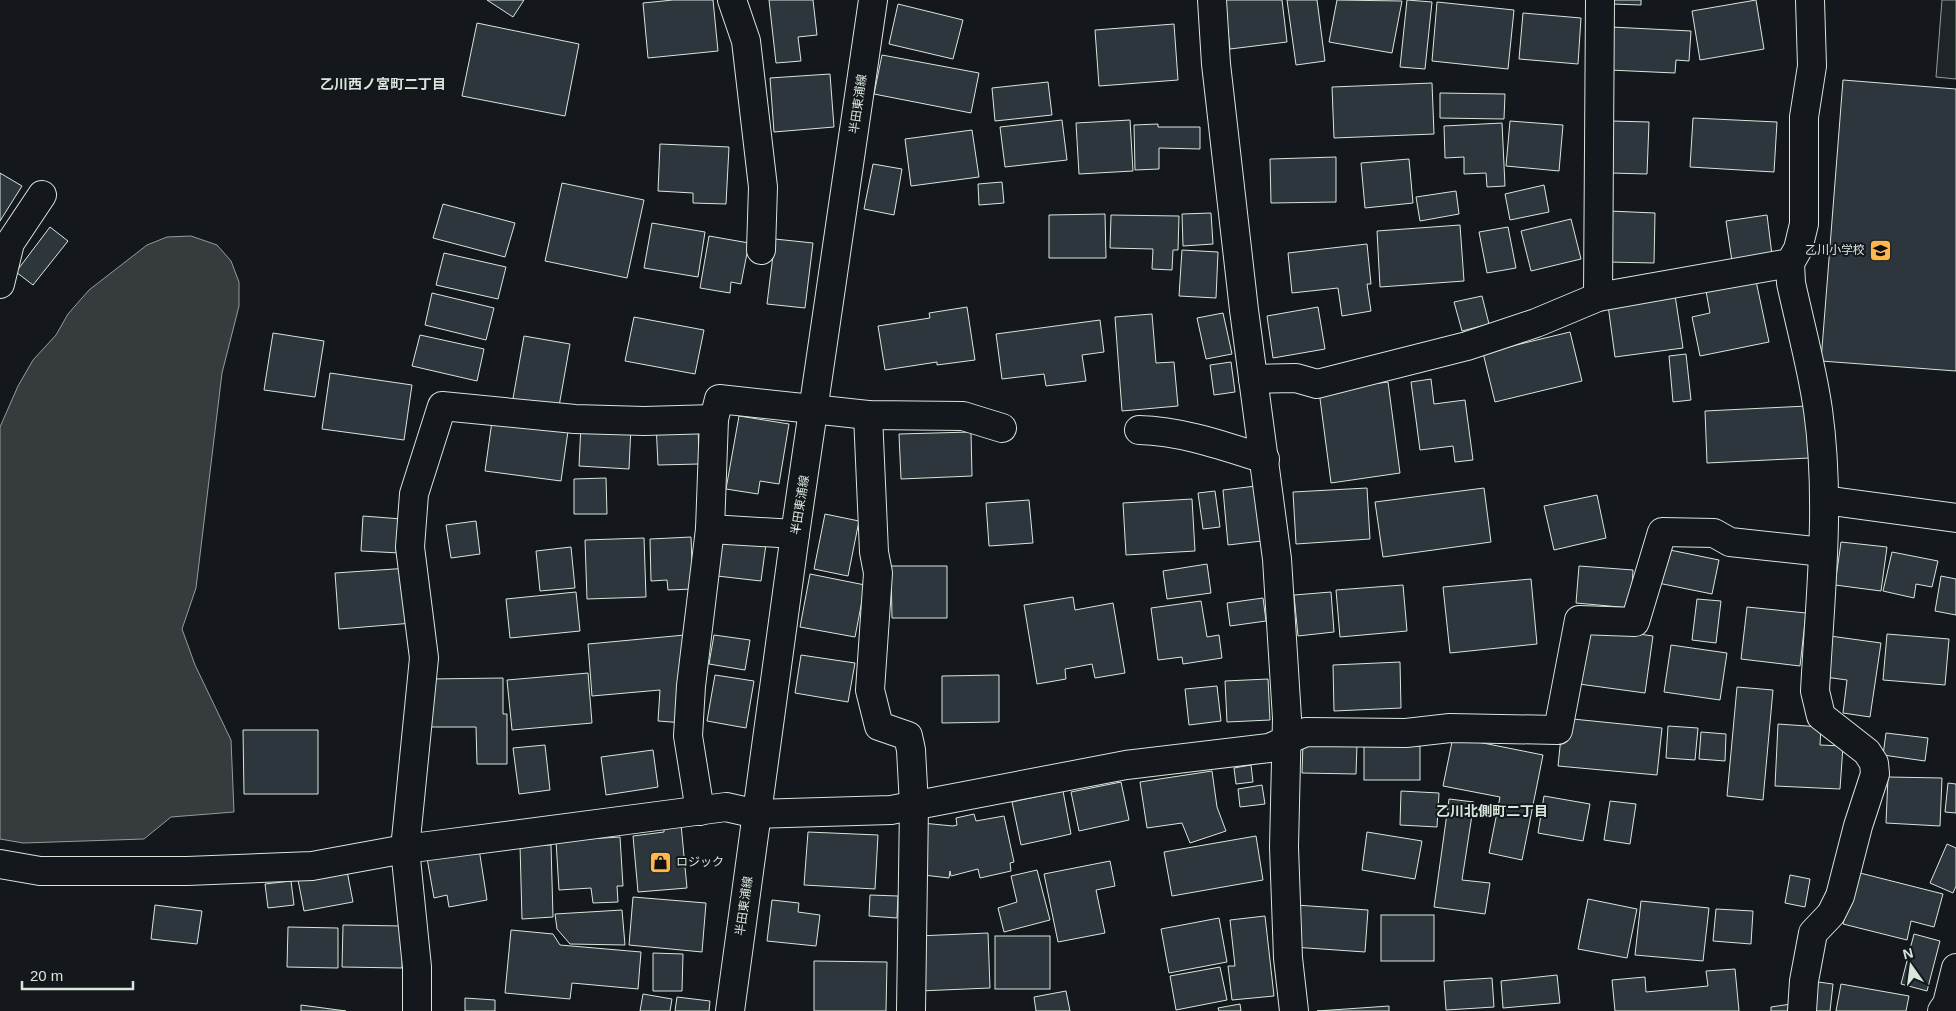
<svg xmlns="http://www.w3.org/2000/svg" width="1956" height="1011" font-family="Helvetica,'Noto Sans JP',sans-serif">
  <style>
    .green { fill: #202428; stroke: #939e99 }
    .water { fill: #363b3e; stroke: #939e99 }
    .building { fill: #2c363c; stroke: #d8e6dc }
    .lines { fill: none; stroke-linecap: round; stroke-linejoin: round }
    .minor-casing { stroke: #d8e6dc; stroke-width: 30 }
    .major-casing { stroke: #d8e6dc; stroke-width: 30 }
    .minor { stroke: #14181c; stroke-width: 28 }
    .major { stroke: #14181c; stroke-width: 28 }
    .labels { text-anchor: middle; dominant-baseline: central; stroke-width: 4; stroke-linejoin: round; paint-order: stroke }
    .street-label { font-size: 12px; fill: #d8e6dc; stroke: #14181c }
    .poi-label { font-size: 12px; fill: #d8e6dc; stroke: #14181c; text-anchor: end }
    .neighbourhood-label { font-size: 14px; font-weight: bold; fill: #d8e6dc; stroke: #14181c }
  </style>
  <rect width="100%" height="100%" fill="#14181c"/>
  <polygon class="green" points="1942,0 1956,0 1956,79 1936,77"/>
  <polygon class="water" points="191,236 217,245 231,261 239,282 239,306 222,373 196,588 182,629 195,665 231,740 234,812 171,817 144,839 23,843 0,839 0,427 18,386 33,360 56,335 68,314 89,290 147,245 167,237"/>
  <g class="building">
    <polygon points="487,0 524,0 513,17"/>
    <polygon points="673,0 713,0 718,51 648,58 643,3"/>
    <polygon points="769,0 813,0 817,35 798,37 801,61 776,63"/>
    <polygon points="1224,0 1282,0 1287,42 1230,49"/>
    <polygon points="1287,0 1317,0 1325,61 1296,65"/>
    <polygon points="1337,0 1402,1 1392,53 1329,42"/>
    <polygon points="1407,0 1432,2 1425,69 1400,67"/>
    <polygon points="1611,0 1641,0 1641,5 1611,4"/>
    <polygon points="1756,0 1764,49 1700,60 1692,11"/>
    <polygon points="1437,2 1514,10 1508,69 1432,61"/>
    <polygon points="898,4 963,20 953,59 889,44"/>
    <polygon points="1523,13 1581,18 1578,64 1519,59"/>
    <polygon points="477,23 579,44 565,116 462,96"/>
    <polygon points="1174,24 1178,80 1099,86 1095,30"/>
    <polygon points="1611,27 1691,31 1689,61 1676,60 1675,73 1609,70"/>
    <polygon points="882,55 979,73 971,113 874,94"/>
    <polygon points="830,74 834,127 774,132 770,78"/>
    <polygon points="1843,80 1956,89 1956,371 1821,361"/>
    <polygon points="1048,82 1052,115 995,121 992,88"/>
    <polygon points="1432,83 1434,134 1334,138 1332,87"/>
    <polygon points="1440,93 1505,94 1504,119 1440,118"/>
    <polygon points="1693,118 1777,122 1774,172 1690,167"/>
    <polygon points="1062,120 1067,160 1005,167 1000,127"/>
    <polygon points="1130,120 1133,171 1079,174 1076,123"/>
    <polygon points="1510,121 1563,125 1559,171 1506,166"/>
    <polygon points="1611,121 1649,122 1647,174 1610,173"/>
    <polygon points="1502,123 1505,186 1487,187 1486,173 1464,174 1464,157 1445,158 1444,126"/>
    <polygon points="1158,124 1158,127 1200,127 1200,149 1159,148 1159,169 1135,170 1134,125"/>
    <polygon points="972,130 979,177 911,186 905,139"/>
    <polygon points="660,144 729,147 726,204 693,203 693,193 658,191"/>
    <polygon points="1336,157 1336,202 1271,203 1270,159"/>
    <polygon points="1409,159 1413,203 1365,208 1361,163"/>
    <polygon points="873,164 902,169 894,215 864,209"/>
    <polygon points="0,173 22,186 0,221"/>
    <polygon points="1002,182 1004,203 979,205 978,184"/>
    <polygon points="562,183 644,200 627,278 545,261"/>
    <polygon points="1544,185 1549,212 1510,220 1505,194"/>
    <polygon points="1456,191 1459,214 1420,221 1416,197"/>
    <polygon points="443,204 515,223 505,257 433,238"/>
    <polygon points="1609,211 1655,213 1654,263 1608,262"/>
    <polygon points="1211,213 1213,244 1183,246 1182,214"/>
    <polygon points="1105,214 1106,258 1049,258 1049,215"/>
    <polygon points="1111,215 1179,216 1178,250 1173,250 1172,270 1152,269 1153,249 1110,248"/>
    <polygon points="1767,215 1772,255 1732,261 1726,221"/>
    <polygon points="1571,219 1581,259 1531,271 1521,231"/>
    <polygon points="652,223 705,232 698,277 644,268"/>
    <polygon points="1460,225 1464,281 1380,287 1377,231"/>
    <polygon points="50,227 68,241 33,285 16,272"/>
    <polygon points="1508,227 1516,268 1487,273 1479,232"/>
    <polygon points="709,236 749,243 741,284 731,282 730,293 700,288"/>
    <polygon points="775,239 813,243 805,308 767,304"/>
    <polygon points="1367,244 1371,284 1367,284 1371,311 1342,316 1338,288 1292,293 1288,253"/>
    <polygon points="1182,250 1218,252 1216,298 1179,296"/>
    <polygon points="444,253 506,267 498,299 436,285"/>
    <polygon points="1756,281 1769,342 1700,356 1692,317 1710,313 1706,291"/>
    <polygon points="432,293 494,308 486,340 425,325"/>
    <polygon points="1675,295 1683,348 1615,357 1608,305"/>
    <polygon points="1482,296 1489,324 1462,331 1454,302"/>
    <polygon points="967,307 975,360 937,365 937,362 885,370 878,326 930,318 929,313"/>
    <polygon points="1318,307 1325,349 1273,358 1267,316"/>
    <polygon points="1223,313 1232,354 1206,359 1197,318"/>
    <polygon points="1152,314 1156,363 1174,362 1178,406 1122,411 1115,317"/>
    <polygon points="634,317 704,330 695,374 625,361"/>
    <polygon points="1100,320 1104,352 1082,355 1086,381 1046,386 1044,374 1002,379 996,334"/>
    <polygon points="1570,332 1582,381 1495,402 1483,353"/>
    <polygon points="273,333 324,341 315,397 264,390"/>
    <polygon points="420,335 484,349 477,381 412,366"/>
    <polygon points="524,336 570,344 558,412 512,404"/>
    <polygon points="1686,354 1691,400 1673,402 1669,356"/>
    <polygon points="1231,362 1235,392 1214,395 1210,365"/>
    <polygon points="330,373 412,385 404,440 322,429"/>
    <polygon points="1431,379 1434,404 1465,400 1473,460 1455,462 1453,446 1420,450 1411,382"/>
    <polygon points="1388,382 1400,473 1331,483 1319,391"/>
    <polygon points="1807,406 1809,458 1707,463 1705,411"/>
    <polygon points="493,414 569,424 561,481 485,471"/>
    <polygon points="739,416 789,424 779,484 760,481 758,494 726,489"/>
    <polygon points="698,422 699,464 658,465 656,423"/>
    <polygon points="581,424 631,426 629,469 579,466"/>
    <polygon points="971,432 972,476 901,479 899,434"/>
    <polygon points="606,478 607,514 574,514 574,479"/>
    <polygon points="1256,486 1262,541 1228,545 1223,490"/>
    <polygon points="1367,488 1370,539 1296,544 1293,492"/>
    <polygon points="1484,488 1491,542 1383,557 1375,502"/>
    <polygon points="1215,491 1220,527 1203,529 1198,493"/>
    <polygon points="1597,495 1606,538 1554,550 1544,506"/>
    <polygon points="1192,499 1195,551 1126,555 1123,503"/>
    <polygon points="1029,500 1033,543 989,546 986,503"/>
    <polygon points="825,514 859,521 848,576 814,569"/>
    <polygon points="363,516 402,519 400,553 361,551"/>
    <polygon points="476,521 480,554 451,558 446,525"/>
    <polygon points="691,537 693,589 668,590 667,580 651,581 650,539"/>
    <polygon points="644,538 646,597 587,599 585,540"/>
    <polygon points="722,539 766,544 761,581 717,576"/>
    <polygon points="1841,542 1887,547 1881,591 1835,585"/>
    <polygon points="571,547 575,588 540,591 536,551"/>
    <polygon points="1665,549 1719,560 1712,594 1658,583"/>
    <polygon points="1892,552 1938,561 1932,587 1916,584 1914,598 1883,591"/>
    <polygon points="1207,564 1211,593 1167,599 1163,571"/>
    <polygon points="891,566 947,566 947,618 892,618"/>
    <polygon points="1579,566 1633,570 1631,608 1576,603"/>
    <polygon points="409,568 413,623 339,629 335,573"/>
    <polygon points="810,574 865,585 855,637 800,627"/>
    <polygon points="1941,576 1956,579 1956,615 1935,611"/>
    <polygon points="1531,579 1537,644 1450,653 1443,587"/>
    <polygon points="1403,585 1407,631 1340,637 1336,590"/>
    <polygon points="576,592 580,631 510,638 506,599"/>
    <polygon points="1331,592 1334,632 1298,636 1294,595"/>
    <polygon points="1073,597 1075,610 1113,603 1125,673 1095,678 1092,664 1065,669 1066,679 1037,684 1024,605"/>
    <polygon points="1263,598 1266,621 1230,626 1227,603"/>
    <polygon points="1697,599 1721,601 1716,643 1692,640"/>
    <polygon points="1201,601 1207,637 1219,635 1222,658 1183,664 1182,657 1158,660 1151,608"/>
    <polygon points="1747,607 1806,613 1800,666 1741,659"/>
    <polygon points="1587,627 1653,636 1645,693 1579,684"/>
    <polygon points="1887,634 1949,639 1945,685 1883,680"/>
    <polygon points="685,635 684,723 658,721 660,690 592,696 588,644"/>
    <polygon points="714,635 750,640 745,670 709,664"/>
    <polygon points="1830,636 1881,643 1870,717 1843,713 1847,680 1825,677"/>
    <polygon points="1671,645 1727,653 1720,700 1664,692"/>
    <polygon points="801,655 855,663 848,702 795,693"/>
    <polygon points="1400,662 1401,708 1334,711 1333,665"/>
    <polygon points="588,673 592,723 512,730 507,680"/>
    <polygon points="715,675 754,681 746,728 707,721"/>
    <polygon points="999,675 999,722 942,723 942,676"/>
    <polygon points="503,678 503,714 507,714 507,764 477,764 476,727 429,727 429,679"/>
    <polygon points="1268,679 1270,720 1227,722 1225,681"/>
    <polygon points="1217,686 1221,721 1189,725 1185,689"/>
    <polygon points="1737,687 1773,690 1763,800 1727,796"/>
    <polygon points="1563,718 1662,728 1657,775 1558,766"/>
    <polygon points="1778,724 1821,727 1820,745 1843,746 1840,789 1775,786"/>
    <polygon points="1668,726 1698,728 1695,760 1666,758"/>
    <polygon points="243,730 318,730 318,794 244,794"/>
    <polygon points="1701,732 1726,734 1725,761 1699,759"/>
    <polygon points="1886,733 1928,738 1925,761 1883,755"/>
    <polygon points="1453,737 1543,755 1522,860 1489,853 1500,797 1443,786"/>
    <polygon points="1303,743 1357,745 1356,774 1302,773"/>
    <polygon points="545,745 550,790 519,794 513,748"/>
    <rect x="1364" y="746" width="56" height="34"/>
    <polygon points="653,750 658,787 606,795 601,757"/>
    <polygon points="1251,765 1253,782 1236,784 1234,768"/>
    <polygon points="1212,771 1217,807 1226,831 1190,843 1182,823 1147,828 1140,782"/>
    <polygon points="1888,777 1942,778 1940,826 1886,823"/>
    <polygon points="1121,782 1129,820 1079,831 1071,792"/>
    <polygon points="1948,783 1956,784 1956,813 1945,812"/>
    <polygon points="1262,785 1265,804 1240,807 1238,789"/>
    <polygon points="1063,791 1071,834 1021,845 1012,802"/>
    <polygon points="1401,791 1439,793 1437,827 1400,825"/>
    <polygon points="1544,796 1590,804 1583,841 1538,833"/>
    <polygon points="1449,799 1474,802 1462,880 1490,883 1485,914 1434,907"/>
    <polygon points="1610,801 1636,804 1630,844 1604,840"/>
    <polygon points="974,814 976,821 1004,816 1014,862 1010,863 1011,871 980,878 978,869 951,876 950,871 949,878 915,874 922,823 953,826 957,825 956,818"/>
    <polygon points="681,824 687,888 638,892 633,836 664,832 664,826"/>
    <polygon points="808,832 878,835 875,889 804,885"/>
    <polygon points="1367,832 1422,841 1415,879 1362,870"/>
    <polygon points="1256,836 1263,880 1172,896 1164,852"/>
    <polygon points="620,837 623,886 617,886 618,902 593,903 591,888 559,890 556,841"/>
    <polygon points="1947,844 1956,848 1956,886 1953,893 1930,883"/>
    <polygon points="520,845 551,845 553,917 522,919"/>
    <polygon points="479,849 487,900 449,907 447,895 434,898 427,858"/>
    <polygon points="1110,861 1115,886 1096,890 1105,933 1058,942 1044,874"/>
    <polygon points="1037,870 1050,920 1004,932 998,908 1017,902 1011,876"/>
    <polygon points="347,871 353,902 304,911 298,880"/>
    <polygon points="1856,872 1943,894 1934,927 1911,921 1907,940 1843,924"/>
    <polygon points="1790,875 1810,879 1805,907 1785,903"/>
    <polygon points="291,881 294,905 268,908 265,884"/>
    <polygon points="870,895 898,896 897,918 869,916"/>
    <polygon points="633,897 706,903 702,952 629,945"/>
    <polygon points="1588,899 1637,909 1627,958 1578,949"/>
    <polygon points="772,900 799,903 798,912 820,915 816,946 767,941"/>
    <polygon points="1641,901 1709,908 1703,961 1635,955"/>
    <polygon points="155,905 202,911 197,944 151,939"/>
    <polygon points="1296,905 1368,910 1365,952 1293,947"/>
    <polygon points="1716,909 1753,911 1751,944 1713,941"/>
    <polygon points="622,910 625,945 570,944 557,929 555,914"/>
    <rect x="1381" y="915" width="53" height="46"/>
    <polygon points="1265,916 1274,996 1232,1000 1228,966 1235,966 1230,920"/>
    <polygon points="1219,918 1227,962 1169,973 1161,929"/>
    <polygon points="343,925 403,926 402,968 342,967"/>
    <polygon points="288,927 338,928 338,968 287,967"/>
    <polygon points="511,930 553,934 560,945 641,952 638,989 572,983 570,999 505,993"/>
    <polygon points="988,933 990,988 919,991 917,936"/>
    <polygon points="1914,934 1940,941 1927,991 1901,984"/>
    <rect x="995" y="936" width="55" height="53"/>
    <polygon points="653,953 683,954 682,991 653,991"/>
    <polygon points="814,961 887,962 886,1011 814,1011"/>
    <polygon points="1220,967 1227,1000 1176,1010 1170,976"/>
    <polygon points="1735,969 1739,1011 1615,1011 1612,980 1645,977 1646,992 1708,986 1706,971"/>
    <polygon points="1557,975 1560,1003 1503,1008 1501,981"/>
    <polygon points="1492,978 1494,1007 1446,1010 1444,981"/>
    <polygon points="1818,982 1833,984 1830,1011 1815,1011"/>
    <polygon points="1841,984 1909,996 1906,1011 1836,1011"/>
    <polygon points="1066,991 1070,1011 1036,1011 1034,997"/>
    <polygon points="643,994 672,999 670,1011 640,1011"/>
    <polygon points="677,997 710,1001 709,1011 675,1011"/>
    <polygon points="465,998 495,1000 495,1011 465,1011"/>
    <polygon points="1240,1004 1241,1011 1219,1011 1218,1008"/>
    <polygon points="1791,1004 1792,1011 1771,1011 1771,1007"/>
    <polygon points="301,1005 346,1011 301,1011"/>
    <polygon points="1389,1006 1389,1011 1317,1011"/>
  </g>
  <g class="lines">
    <defs>
      <g id="minor">
        <polyline points="732,0 746,41 763,187 761,250"/>
        <polyline points="1212,0 1216,64 1244,310 1277,559 1287,718 1284,847 1288,958 1294,1011"/>
        <polyline points="0,284 10,243 42,195"/>
        <polyline points="1598,297 1600,0"/>
        <polyline points="1253,379 1296,378 1317,384 1467,346 1536,323 1598,297 1790,263"/>
        <polyline points="868,415 874,552 878,573 870,690 879,726 908,736 911,750 914,805 911,1011"/>
        <path d="M1139,430C1182,431 1224,446 1265,459"/>
        <polyline points="1824,500 1956,518"/>
        <polyline points="710,529 795,534"/>
        <polyline points="700,811 688,736 691,686 710,529 714,419 719,399 868,415 963,416 1002,428"/>
        <polyline points="0,864 40,871 187,871 312,866 405,849 726,807 757,814 891,810 1126,765 1269,748 1306,732 1406,733 1450,728 1558,730 1579,620 1635,622 1662,532 1714,533 1730,542 1823,552"/>
        <polyline points="417,1011 417,967 405,849 424,658 410,547 414,494 442,406 575,419 644,421 714,419"/>
        <path d="M1802,1011L1804,981L1813,933L1831,914L1840,896L1858,826L1875,774L1874,763L1867,752L1821,716L1815,691C1820,597 1831,503 1818,410C1812,367 1800,325 1791,283L1790,263L1798,249L1804,224V117L1812,66L1810,0"/>
        <polyline points="1942,1011 1947,1004 1956,968"/>
      </g>
      <polyline id="major" points="730,1011 795,534 873,0"/>
    </defs>
    <use href="#minor" class="minor-casing"/>
    <use href="#major" class="major-casing"/>
    <use href="#minor" class="minor"/>
    <use href="#major" class="major"/>
  </g>
  <defs>
    <symbol id="school-square" viewBox="-11 -11 22 22"><rect x="-9" y="-9" width="18" height="18" rx="4" fill="#ffb74d" stroke="#14181c"/><path d="M0-5L7-2L0 1L-7-2ZM-4 1L0 2.5L4 1V4Q0 6-4 4Z" fill="#111"/></symbol>
    <symbol id="shop-square" viewBox="-11 -11 22 22"><rect x="-9" y="-9" width="18" height="18" rx="4" fill="#ffb74d" stroke="#14181c"/><path d="M-5-2.5h2.3a2.7 3.5 0 0 1 5.4 0H5L5.5 6h-11ZM-1.5-2.5h3a1.5 2.3 0 0 0-3 0Z" fill="#111"/></symbol>
  </defs>
  <g fill-rule="evenodd">
    <use href="#school-square" x="1868" y="238" width="25" height="25"/>
    <use href="#shop-square" x="648" y="850" width="25" height="25"/>
  </g>
  <g class="labels">
    <g class="street-label">
      <text transform="translate(858 104) rotate(-82)">半田東浦線</text>
      <text transform="translate(800 505) rotate(-81)">半田東浦線</text>
      <text transform="translate(744 906) rotate(-82)">半田東浦線</text>
    </g>
    <g class="poi-label">
      <text x="1865" y="250">乙川小学校</text>
      <text x="676" y="862" text-anchor="start">ロジック</text>
    </g>
    <g class="neighbourhood-label">
      <text x="383" y="84">乙川西ノ宮町二丁目</text>
      <text x="1492" y="811">乙川北側町二丁目</text>
    </g>
  </g>
  <g transform="translate(1911 966) rotate(346)" stroke="#14181c" stroke-width="4" paint-order="stroke">
  <path d="M0-4L9 19L0 12L-9 19Z" fill="#d8e6dc"/>
  <text y="-8" font-size="14" font-weight="bold" text-anchor="middle" fill="#d8e6dc">N</text>
  </g>
  <path d="M22 981v8h111v-8" fill="none" stroke="#d8e6dc" stroke-width="2.5"/>
  <text x="30" y="981" font-size="15" fill="#d8e6dc" stroke="#14181c" stroke-width="4" paint-order="stroke">20 m</text>
</svg>
